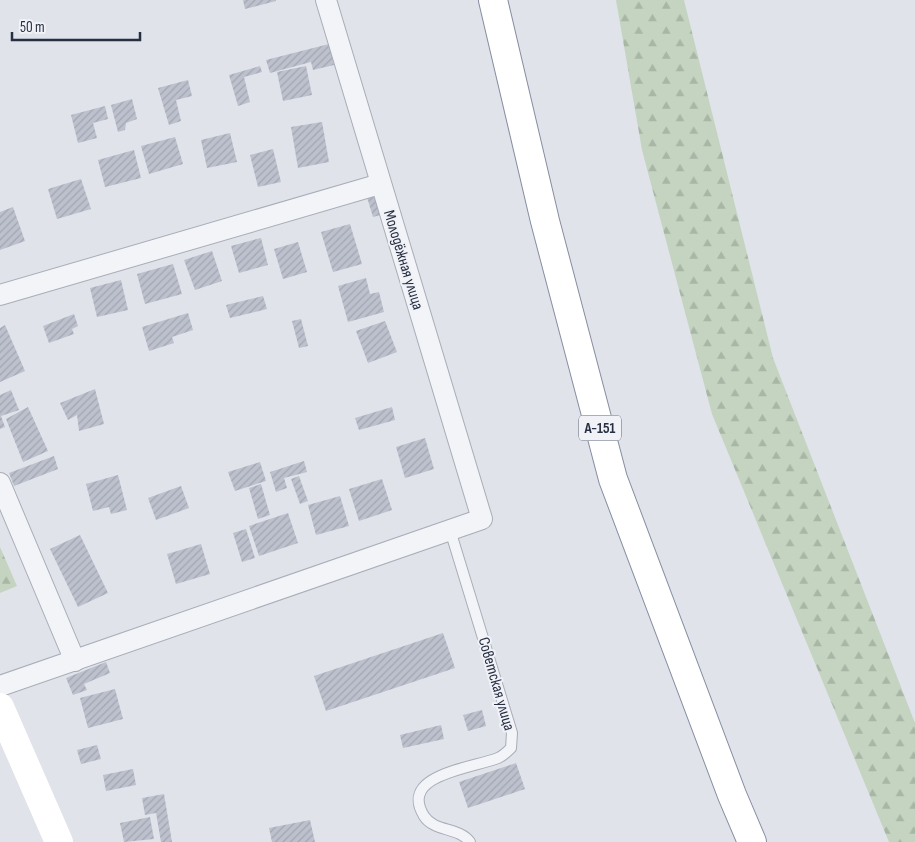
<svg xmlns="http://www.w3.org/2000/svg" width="915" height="842" font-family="'Sofia Sans Condensed',sans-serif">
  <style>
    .forest { fill: url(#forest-firs) }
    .building { fill: url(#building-hatch) }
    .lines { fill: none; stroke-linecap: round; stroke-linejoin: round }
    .lane-casing { stroke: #a8adb8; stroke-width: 12 }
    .street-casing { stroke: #a8adb8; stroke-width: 22 }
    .highway-casing { stroke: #868ea1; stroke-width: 30 }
    .lane { stroke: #f3f4f8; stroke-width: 10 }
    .street { stroke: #f3f4f8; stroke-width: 20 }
    .secondary { stroke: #fff; stroke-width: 28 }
    .highway { stroke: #fff; stroke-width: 28 }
    .labels { text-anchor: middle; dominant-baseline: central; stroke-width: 4; stroke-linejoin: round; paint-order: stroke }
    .shield { fill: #f0f2f7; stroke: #636a78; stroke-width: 1 }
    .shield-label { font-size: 15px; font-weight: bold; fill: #272f42 }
    .street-label { font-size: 16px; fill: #272f42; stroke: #f0f2f7 }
  </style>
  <defs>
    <pattern id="forest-firs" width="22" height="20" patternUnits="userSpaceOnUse" patternTransform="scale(1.25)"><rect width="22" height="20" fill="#c4d4c0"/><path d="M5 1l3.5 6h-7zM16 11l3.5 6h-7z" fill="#a8b6a6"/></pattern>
    <pattern id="building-hatch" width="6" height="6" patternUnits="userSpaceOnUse" patternTransform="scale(1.25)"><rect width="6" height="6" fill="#bdc1cd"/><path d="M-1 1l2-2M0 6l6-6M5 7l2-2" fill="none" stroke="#a2a6b1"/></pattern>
  </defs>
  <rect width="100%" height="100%" fill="#e0e3ea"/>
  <g class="forest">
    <polygon points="616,0 684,0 773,358 915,723 915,842 889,842 712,414 642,150"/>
    <polygon points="0,547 17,586 0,593"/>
  </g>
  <g class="building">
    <polygon points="243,0 276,0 276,1 245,9"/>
    <polygon points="329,44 334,65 313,70 311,62 270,73 266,60"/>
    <polygon points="260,66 262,72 244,77 250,102 238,106 229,75"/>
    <polygon points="306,66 312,95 283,101 277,72"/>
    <polygon points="188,80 192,96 176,100 181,121 169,125 158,88"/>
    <polygon points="132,99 137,119 126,123 125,130 118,132 111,105"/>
    <polygon points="105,106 108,119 93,123 97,138 78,143 71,115"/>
    <polygon points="322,122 329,162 298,168 291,127"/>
    <polygon points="230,133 237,162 207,168 201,140"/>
    <polygon points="175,137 183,164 149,174 141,146"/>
    <polygon points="273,149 281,182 258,187 250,155"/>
    <polygon points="134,150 141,178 105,187 98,160"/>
    <polygon points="81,179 91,209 57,219 48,189"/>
    <polygon points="377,191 384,214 373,217 366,194"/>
    <polygon points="13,207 25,241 0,250 0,212"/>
    <polygon points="350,224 362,264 333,272 321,232"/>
    <polygon points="261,238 268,265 239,273 231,246"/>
    <polygon points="298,242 307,272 283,279 274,249"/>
    <polygon points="212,251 222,281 195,290 184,260"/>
    <polygon points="173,264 182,294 145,304 137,274"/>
    <polygon points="366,278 370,294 379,292 384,312 348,322 338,286"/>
    <polygon points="121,280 128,310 97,317 90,288"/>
    <polygon points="263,296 267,309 230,318 226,305"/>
    <polygon points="188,313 193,330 172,337 174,343 149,351 142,327"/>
    <polygon points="74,314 78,326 72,329 74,334 49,343 43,326"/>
    <polygon points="301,319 308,346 299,348 292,321"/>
    <polygon points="385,321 397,352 368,363 356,331"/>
    <polygon points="5,325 25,371 0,382 0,328"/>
    <polygon points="95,389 104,424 79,431 77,415 68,420 60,403"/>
    <polygon points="11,390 19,410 1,416 5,427 0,429 0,395"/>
    <polygon points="28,407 48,451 23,462 6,419"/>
    <polygon points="392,407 395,420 359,430 355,418"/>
    <polygon points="425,438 434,469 405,478 396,447"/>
    <polygon points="54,456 58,469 14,486 9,473"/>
    <polygon points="304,461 307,472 284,478 287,488 276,492 270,472"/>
    <polygon points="260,462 266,481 235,491 228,472"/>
    <polygon points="118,475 127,510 111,514 109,507 93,511 86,484"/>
    <polygon points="299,476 308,501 300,504 291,479"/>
    <polygon points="382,479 392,510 359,521 349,489"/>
    <polygon points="261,484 270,515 258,519 249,488"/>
    <polygon points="181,486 189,508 156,520 148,498"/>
    <polygon points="340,496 349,526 316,535 308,505"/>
    <polygon points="288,513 298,543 259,556 249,526"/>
    <polygon points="246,529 255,558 242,562 233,533"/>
    <polygon points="80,535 108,593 78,607 50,549"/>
    <polygon points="201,544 210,574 176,584 167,554"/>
    <polygon points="443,633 455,668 326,711 314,676"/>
    <polygon points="106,662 110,673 84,684 87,690 73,695 66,678"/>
    <polygon points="115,689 123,719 88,728 80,698"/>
    <polygon points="482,710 486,726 468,731 463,715"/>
    <polygon points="441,725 444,739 403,748 400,735"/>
    <polygon points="97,745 101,759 81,764 77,750"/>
    <polygon points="516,763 525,789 468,808 459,782"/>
    <polygon points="133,769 136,785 106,791 103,775"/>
    <polygon points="164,794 172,842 161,842 156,813 145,815 142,798"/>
    <polygon points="150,817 154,839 124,842 120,823"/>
    <polygon points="310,820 315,842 272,842 269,828"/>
  </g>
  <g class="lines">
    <defs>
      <path id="lane" d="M450,530L512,733L511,748C507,752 503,756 498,758C474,768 398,774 424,816C434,832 459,827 470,842"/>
      <g id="street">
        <polyline points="0,295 380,184"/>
        <polyline points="0,483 75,661"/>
        <polyline points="0,686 482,519 326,0"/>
      </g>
      <polyline id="highway" points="493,0 545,221 613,479 732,795 752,842"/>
    </defs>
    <use href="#lane" class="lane-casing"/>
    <use href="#street" class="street-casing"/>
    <use href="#highway" class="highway-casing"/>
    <use href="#lane" class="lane"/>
    <use href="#street" class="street"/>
    <polyline class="secondary" points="0,707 59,842"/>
    <use href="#highway" class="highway"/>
  </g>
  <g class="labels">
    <rect class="shield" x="579" y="415.5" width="42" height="25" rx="4"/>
    <g class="shield-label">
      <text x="600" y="428">А-151</text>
    </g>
    <g class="street-label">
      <text transform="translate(403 260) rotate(73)">Молодёжная улица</text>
      <text transform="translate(496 684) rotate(74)">Советская улица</text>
    </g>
  </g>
  <path d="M12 32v8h128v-8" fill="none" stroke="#272f42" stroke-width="2.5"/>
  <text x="20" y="32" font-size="15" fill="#272f42" stroke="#f0f2f7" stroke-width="4" paint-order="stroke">50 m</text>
</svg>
